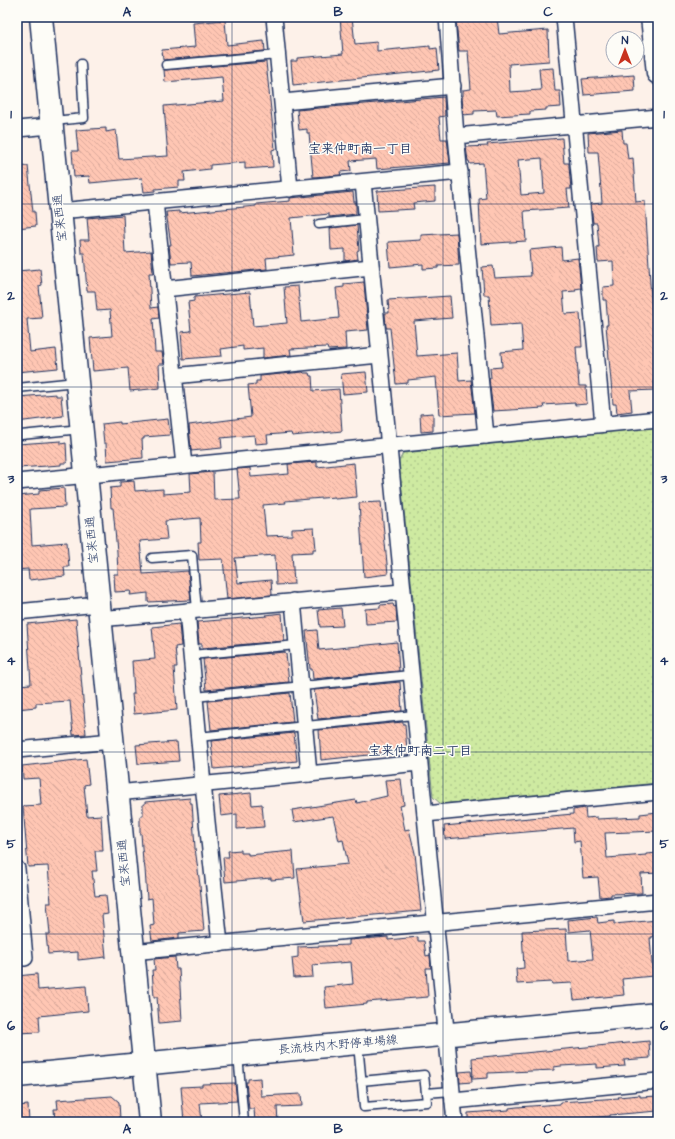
<svg xmlns="http://www.w3.org/2000/svg" width="675" height="1139" font-family="'Architects Daughter','Klee One',sans-serif">
  <style>
    .grass { fill: url(#grass-dots); stroke: #748c80 }
    .building { fill: url(#building-back-hatch); stroke: #1b2f5e; fill-rule: evenodd }
    .lines { fill: none; stroke-linecap: round; stroke-linejoin: round }
    .lane-casing { stroke: #1b2f5e; stroke-width: 11 }
    .street-casing { stroke: #1b2f5e; stroke-width: 18 }
    .secondary-casing { stroke: #1b2f5e; stroke-width: 25 }
    .lane { stroke: #fdfcf7; stroke-width: 8 }
    .street { stroke: #fdfcf7; stroke-width: 15 }
    .secondary { stroke: #fdfcf7; stroke-width: 22 }
    .grid { fill: none; stroke: #1b2f5e; stroke-width: 1; stroke-opacity: 0.55 }
    .labels { text-anchor: middle; dominant-baseline: central; stroke-width: 3; stroke-linejoin: round; paint-order: stroke }
    .street-label { font-size: 12px; fill: #1b2f5e; stroke: #fdfcf7 }
    .neighbourhood-label { font-size: 13px; font-weight: bold; fill: #1b2f5e; stroke: #fdfcf7 }
    .neatline { fill: none; stroke: #1b2f5e; stroke-width: 1.5 }
    .grid-label { font-size: 13px; text-anchor: middle; font-weight: bold; fill: #1b2f5e }
  </style>
  <defs>
    <pattern id="grass-dots" width="8" height="8" patternUnits="userSpaceOnUse"><rect width="8" height="8" fill="#ceeaa1"/><path d="M2 2h.1M6 6h.1" fill="none" stroke="#b0c98d" stroke-width="1.8" stroke-linecap="round"/></pattern>
    <pattern id="building-back-hatch" width="6" height="6" patternUnits="userSpaceOnUse"><rect width="6" height="6" fill="#ffc6b3"/><path d="M-1 5l2 2M0 0l6 6M5-1l2 2" fill="none" stroke="#daaa9c"/></pattern>
  </defs>
  <rect width="100%" height="100%" fill="#fdf1e9"/>
  <filter id="ink" filterUnits="userSpaceOnUse"><feTurbulence type="fractalNoise" baseFrequency=".025" numOctaves="2"/><feDisplacementMap in="SourceGraphic" scale="8" xChannelSelector="R" yChannelSelector="G"/><feConvolveMatrix kernelMatrix="1 2 1 2 8 2 1 2 1" color-interpolation-filters="sRGB"/></filter>
  <g filter="url(#ink)">
    <polygon class="grass" points="658,427 658,783 441,804 433,797 399,461 403,453"/>
    <g class="building">
      <polygon points="340,17 352,17 355,44 377,42 377,51 430,46 430,49 437,48 439,70 293,85 291,61 297,61 297,58 343,54"/>
      <polygon points="476,17 497,17 499,34 548,30 549,61 509,64 510,92 541,90 539,69 553,68 555,91 560,91 561,107 546,108 546,110 530,111 530,114 513,115 497,116 496,110 474,111 474,114 463,115 462,96 463,96 463,90 471,89 468,51 459,51 456,21 476,20"/>
      <polygon points="225,20 227,45 264,41 265,51 163,60 162,50 195,47 193,23"/>
      <polygon points="266,62 275,149 272,150 273,167 245,169 245,162 210,165 210,169 184,172 185,181 179,181 179,187 155,189 155,191 144,192 142,178 90,183 89,176 74,177 72,151 78,151 76,130 106,128 106,132 116,130 119,159 168,156 164,106 224,101 222,77 165,82 164,70"/>
      <polygon points="634,75 635,91 584,95 582,79"/>
      <polygon points="444,97 445,116 439,117 441,139 447,139 450,163 377,169 376,159 350,161 351,171 340,172 341,175 313,177 309,133 307,133 307,129 299,130 297,110"/>
      <polygon points="622,130 623,143 626,143 628,159 633,158 636,202 645,201 652,314 658,314 658,339 657,339 658,378 654,379 655,390 630,391 632,411 617,413 616,404 613,404 606,325 608,325 606,300 603,300 603,287 614,286 613,261 598,262 597,247 599,247 597,223 593,223 591,204 602,203 598,152 589,152 588,133"/>
      <path d="M562,138L564,163H569V167L571,189H567L569,208L524,211L526,241L481,244L479,199L486,198L483,163L470,164L469,161H468L466,147L488,146L487,144ZM542,158L544,193L521,195L518,160Z"/>
      <polygon points="28,166 33,212 35,212 36,226 17,228 17,167"/>
      <polygon points="435,187 435,201 413,203 414,209 378,211 377,191"/>
      <polygon points="353,192 354,202 356,202 356,214 329,217 329,214 291,218 294,255 266,258 267,269 192,276 191,262 171,263 169,245 171,245 166,212 179,211 179,213 256,206 256,204 290,201 290,198"/>
      <polygon points="123,215 125,253 151,251 153,273 149,273 151,308 158,307 159,318 153,319 155,352 162,352 164,364 159,364 160,388 130,391 128,368 93,371 90,338 112,336 110,310 97,311 95,291 87,291 84,253 81,253 80,240 89,240 87,218"/>
      <polygon points="357,225 359,250 357,251 358,259 345,261 345,249 331,250 330,228"/>
      <polygon points="457,233 459,265 438,266 438,268 423,269 423,264 390,267 388,242 421,240 421,235"/>
      <polygon points="561,247 562,260 578,258 581,288 575,289 576,291 563,292 565,314 580,313 582,347 576,347 579,386 586,386 587,404 575,405 575,403 543,405 544,408 493,411 489,379 491,378 490,368 502,367 501,352 523,350 521,324 491,326 489,295 484,295 482,267 493,266 495,278 531,276 529,250"/>
      <polygon points="40,269 42,285 39,286 42,318 27,319 30,352 56,349 58,368 17,372 17,271"/>
      <polygon points="364,282 368,330 345,332 346,349 328,350 327,347 290,349 291,355 263,358 263,348 243,350 243,346 221,349 222,356 183,359 181,332 191,331 188,302 194,301 194,297 250,292 253,326 287,323 284,287 298,286 301,322 339,318 336,288 344,287 344,284"/>
      <polygon points="450,296 452,318 414,321 417,356 457,353 459,381 471,380 475,413 439,415 436,377 408,380 408,383 396,384 390,328 386,328 385,313 389,313 388,300"/>
      <polygon points="303,372 304,373 309,373 310,376 312,376 313,391 339,389 342,431 292,436 291,433 267,435 268,443 255,444 254,435 221,438 222,448 191,451 189,425 251,417 248,385 256,384 256,381 260,381 260,376"/>
      <polygon points="366,372 368,392 343,394 341,374"/>
      <polygon points="56,394 56,396 61,396 63,416 17,422 17,397"/>
      <polygon points="433,413 433,431 421,432 420,414"/>
      <polygon points="168,419 170,435 144,437 144,439 142,439 143,458 107,461 106,443 104,443 102,424 120,422 120,424"/>
      <polygon points="61,441 61,444 66,443 67,463 61,463 61,465 18,468 17,467 17,444"/>
      <polygon points="317,462 317,467 354,463 357,497 335,499 335,497 285,501 286,503 263,505 266,536 292,535 292,529 314,528 316,549 313,549 313,552 292,553 294,584 276,585 275,555 235,558 238,583 271,580 272,595 227,599 223,559 199,560 198,542 201,542 200,518 165,521 167,539 140,541 143,574 188,571 191,600 148,602 148,593 130,595 131,591 115,592 114,574 118,574 117,552 113,508 111,508 110,488 120,487 120,482 134,481 135,491 163,489 163,494 191,492 190,474 213,472 214,500 240,499 237,469 250,468 251,477 289,474 288,464"/>
      <polygon points="64,488 65,507 30,509 30,510 32,545 67,542 69,567 64,567 65,576 29,580 28,569 17,570 17,496 39,494 39,490"/>
      <polygon points="381,502 388,574 364,577 359,503"/>
      <polygon points="393,604 394,607 396,606 397,622 366,624 365,609 380,608 380,605"/>
      <polygon points="341,608 343,626 320,627 318,610"/>
      <polygon points="282,613 284,641 202,648 202,644 199,644 197,622 267,616 266,615"/>
      <polygon points="76,619 86,734 73,735 70,701 36,703 36,707 17,709 17,685 31,684 27,624"/>
      <polygon points="179,624 181,646 175,647 177,667 174,667 177,710 134,714 132,694 134,694 132,661 155,659 152,627"/>
      <polygon points="317,630 319,650 397,642 399,671 313,679 312,669 310,669 306,631"/>
      <polygon points="285,652 285,654 286,654 289,682 206,690 203,659"/>
      <polygon points="400,682 402,711 318,719 314,690"/>
      <polygon points="290,693 293,722 211,730 208,701"/>
      <polygon points="403,722 403,724 405,724 407,751 321,760 319,730"/>
      <polygon points="294,733 297,761 214,769 211,741"/>
      <polygon points="177,742 179,761 138,764 136,745"/>
      <polygon points="86,759 89,784 84,785 87,816 101,815 103,851 95,851 97,871 92,871 95,896 106,895 108,914 102,915 106,957 78,960 78,952 48,954 46,934 50,934 47,903 51,903 48,866 28,867 23,806 41,805 39,778 23,779 22,766"/>
      <polygon points="401,779 404,805 400,806 405,830 409,829 415,853 421,911 304,921 297,869 348,864 343,840 339,841 333,816 294,822 292,810 356,800 357,803 387,796 385,780"/>
      <polygon points="251,793 252,805 262,804 264,827 237,829 237,814 221,816 219,796"/>
      <polygon points="190,798 190,803 192,803 195,848 200,885 204,931 179,933 179,938 152,941 150,926 154,925 152,898 147,899 145,869 144,862 143,862 141,833 140,833 140,816 143,816 143,804 145,804 145,802"/>
      <polygon points="585,808 586,818 597,817 597,819 640,817 640,814 658,812 658,831 605,833 607,858 646,855 646,854 658,853 658,873 641,874 642,893 611,894 611,896 600,897 598,877 583,878 580,841 574,842 573,828 445,839 444,826 573,814 573,810"/>
      <polygon points="241,850 241,853 248,853 248,855 293,851 295,878 271,880 271,878 225,882 223,857 229,857 228,851"/>
      <polygon points="597,917 598,923 614,921 614,924 658,920 658,936 652,936 652,938 650,938 653,976 622,979 624,995 574,1000 572,983 552,984 551,982 517,984 516,969 524,968 522,931 566,929 568,961 593,959 590,930 569,932 568,920"/>
      <polygon points="388,937 388,940 418,937 418,941 424,941 426,956 430,955 431,968 426,968 428,997 367,1002 367,1004 326,1008 324,987 353,984 351,962 312,965 313,977 294,978 292,958 298,957 298,947 349,945 349,940"/>
      <polygon points="175,957 176,969 179,969 182,1021 159,1023 157,997 154,997 152,970 155,970 154,959"/>
      <polygon points="37,974 38,990 86,986 88,1011 39,1016 40,1032 17,1033 17,976"/>
      <polygon points="649,1041 650,1058 624,1060 625,1066 597,1068 597,1064 561,1066 554,1067 554,1070 488,1073 488,1078 473,1079 472,1058"/>
      <polygon points="471,1071 472,1082 460,1083 459,1072"/>
      <polygon points="260,1078 261,1096 301,1094 302,1106 277,1107 278,1122 255,1122 254,1109 249,1109 246,1082 248,1082 248,1079"/>
      <polygon points="235,1083 237,1101 200,1103 202,1122 184,1122 181,1087 202,1086 202,1084"/>
      <polygon points="640,1095 640,1097 658,1096 658,1111 610,1115 610,1116 582,1118 582,1121 562,1122 468,1122 468,1113 509,1110 509,1108 517,1107 560,1104 560,1102 619,1098 618,1097"/>
      <polygon points="112,1096 119,1102 120,1119 82,1122 55,1122 54,1109 58,1109 57,1100"/>
      <polygon points="28,1105 29,1122 17,1122 17,1106"/>
    </g>
    <g class="lines">
      <defs>
        <g id="lane">
          <polyline points="166,65 278,55"/>
          <polyline points="53,121 84,118 81,64"/>
          <polyline points="319,224 366,219"/>
          <polyline points="17,388 76,382"/>
          <polyline points="21,435 81,429"/>
          <polyline points="152,558 192,555 197,610"/>
          <polyline points="191,655 297,645"/>
          <polyline points="195,697 410,675"/>
          <polyline points="198,737 414,715"/>
          <polyline points="358,1044 364,1107 427,1102 424,1075 361,1081"/>
          <polyline points="238,1055 244,1122"/>
          <polyline points="426,1093 452,1091"/>
        </g>
        <g id="street">
          <polyline points="274,17 290,189"/>
          <polyline points="447,17 456,136 486,436"/>
          <polyline points="564,17 603,424"/>
          <polyline points="283,102 453,86"/>
          <polyline points="17,129 51,126"/>
          <polyline points="456,136 658,117"/>
          <polyline points="363,182 455,1122"/>
          <polyline points="155,202 184,465"/>
          <polyline points="60,211 460,172"/>
          <polyline points="164,289 371,267"/>
          <polyline points="174,376 379,355"/>
          <polyline points="17,482 658,419"/>
          <polyline points="293,601 309,774"/>
          <polyline points="187,611 203,784 220,944"/>
          <polyline points="17,612 98,604"/>
          <polyline points="99,619 402,592"/>
          <polyline points="17,750 112,741"/>
          <polyline points="117,793 419,763"/>
          <polyline points="425,814 658,792"/>
          <polyline points="17,869 25,958 17,958"/>
          <polyline points="132,952 658,901"/>
          <polyline points="453,1101 658,1081"/>
        </g>
        <g id="secondary">
          <polyline points="41,17 150,1122"/>
          <polyline points="652,17 658,73"/>
          <polyline points="17,1076 658,1014"/>
        </g>
      </defs>
      <use href="#lane" class="lane-casing"/>
      <use href="#street" class="street-casing"/>
      <use href="#secondary" class="secondary-casing"/>
      <use href="#lane" class="lane"/>
      <use href="#street" class="street"/>
      <use href="#secondary" class="secondary"/>
    </g>
  </g>
  <path class="grid" d="M232,17V1122M443,17V1122M17,204H658M17,387H658M17,570H658M17,752H658M17,934H658"/>
  <g class="labels">
    <g class="street-label">
      <text transform="translate(60 218) rotate(-96)">宝来西通</text>
      <text transform="translate(92 540) rotate(-95)">宝来西通</text>
      <text transform="translate(124 863) rotate(-95)">宝来西通</text>
      <text transform="translate(338 1045) rotate(-5)">長流枝内木野停車場線</text>
    </g>
    <g class="neighbourhood-label">
      <text x="360" y="149">宝来仲町南一丁目</text>
      <text x="420" y="751">宝来仲町南二丁目</text>
    </g>
  </g>
  <rect width="675" height="1139" fill="none" stroke="#fdfcf7" stroke-width="44"/>
  <g transform="translate(625 50)"><circle r="19" fill="#fdfcf7" stroke="#a3aaba"/>
  <path d="M0-3L7 15L0 10L-7 15Z" fill="#c8321e"/>
  <text y="-6" font-size="11" font-weight="bold" text-anchor="middle" fill="#1b2f5e">N</text>
  </g>
  <rect x="22" y="22" width="631" height="1095" class="neatline"/>
  <g class="grid-label">
    <text x="127" y="16">A</text>
    <text x="338" y="16">B</text>
    <text x="548" y="16">C</text>
    <text x="11" y="118">1</text>
    <text x="664" y="118">1</text>
    <text x="11" y="300">2</text>
    <text x="664" y="300">2</text>
    <text x="11" y="483">3</text>
    <text x="664" y="483">3</text>
    <text x="11" y="665">4</text>
    <text x="664" y="665">4</text>
    <text x="11" y="848">5</text>
    <text x="664" y="848">5</text>
    <text x="11" y="1030">6</text>
    <text x="664" y="1030">6</text>
    <text x="127" y="1133">A</text>
    <text x="338" y="1133">B</text>
    <text x="548" y="1133">C</text>
  </g>
</svg>
